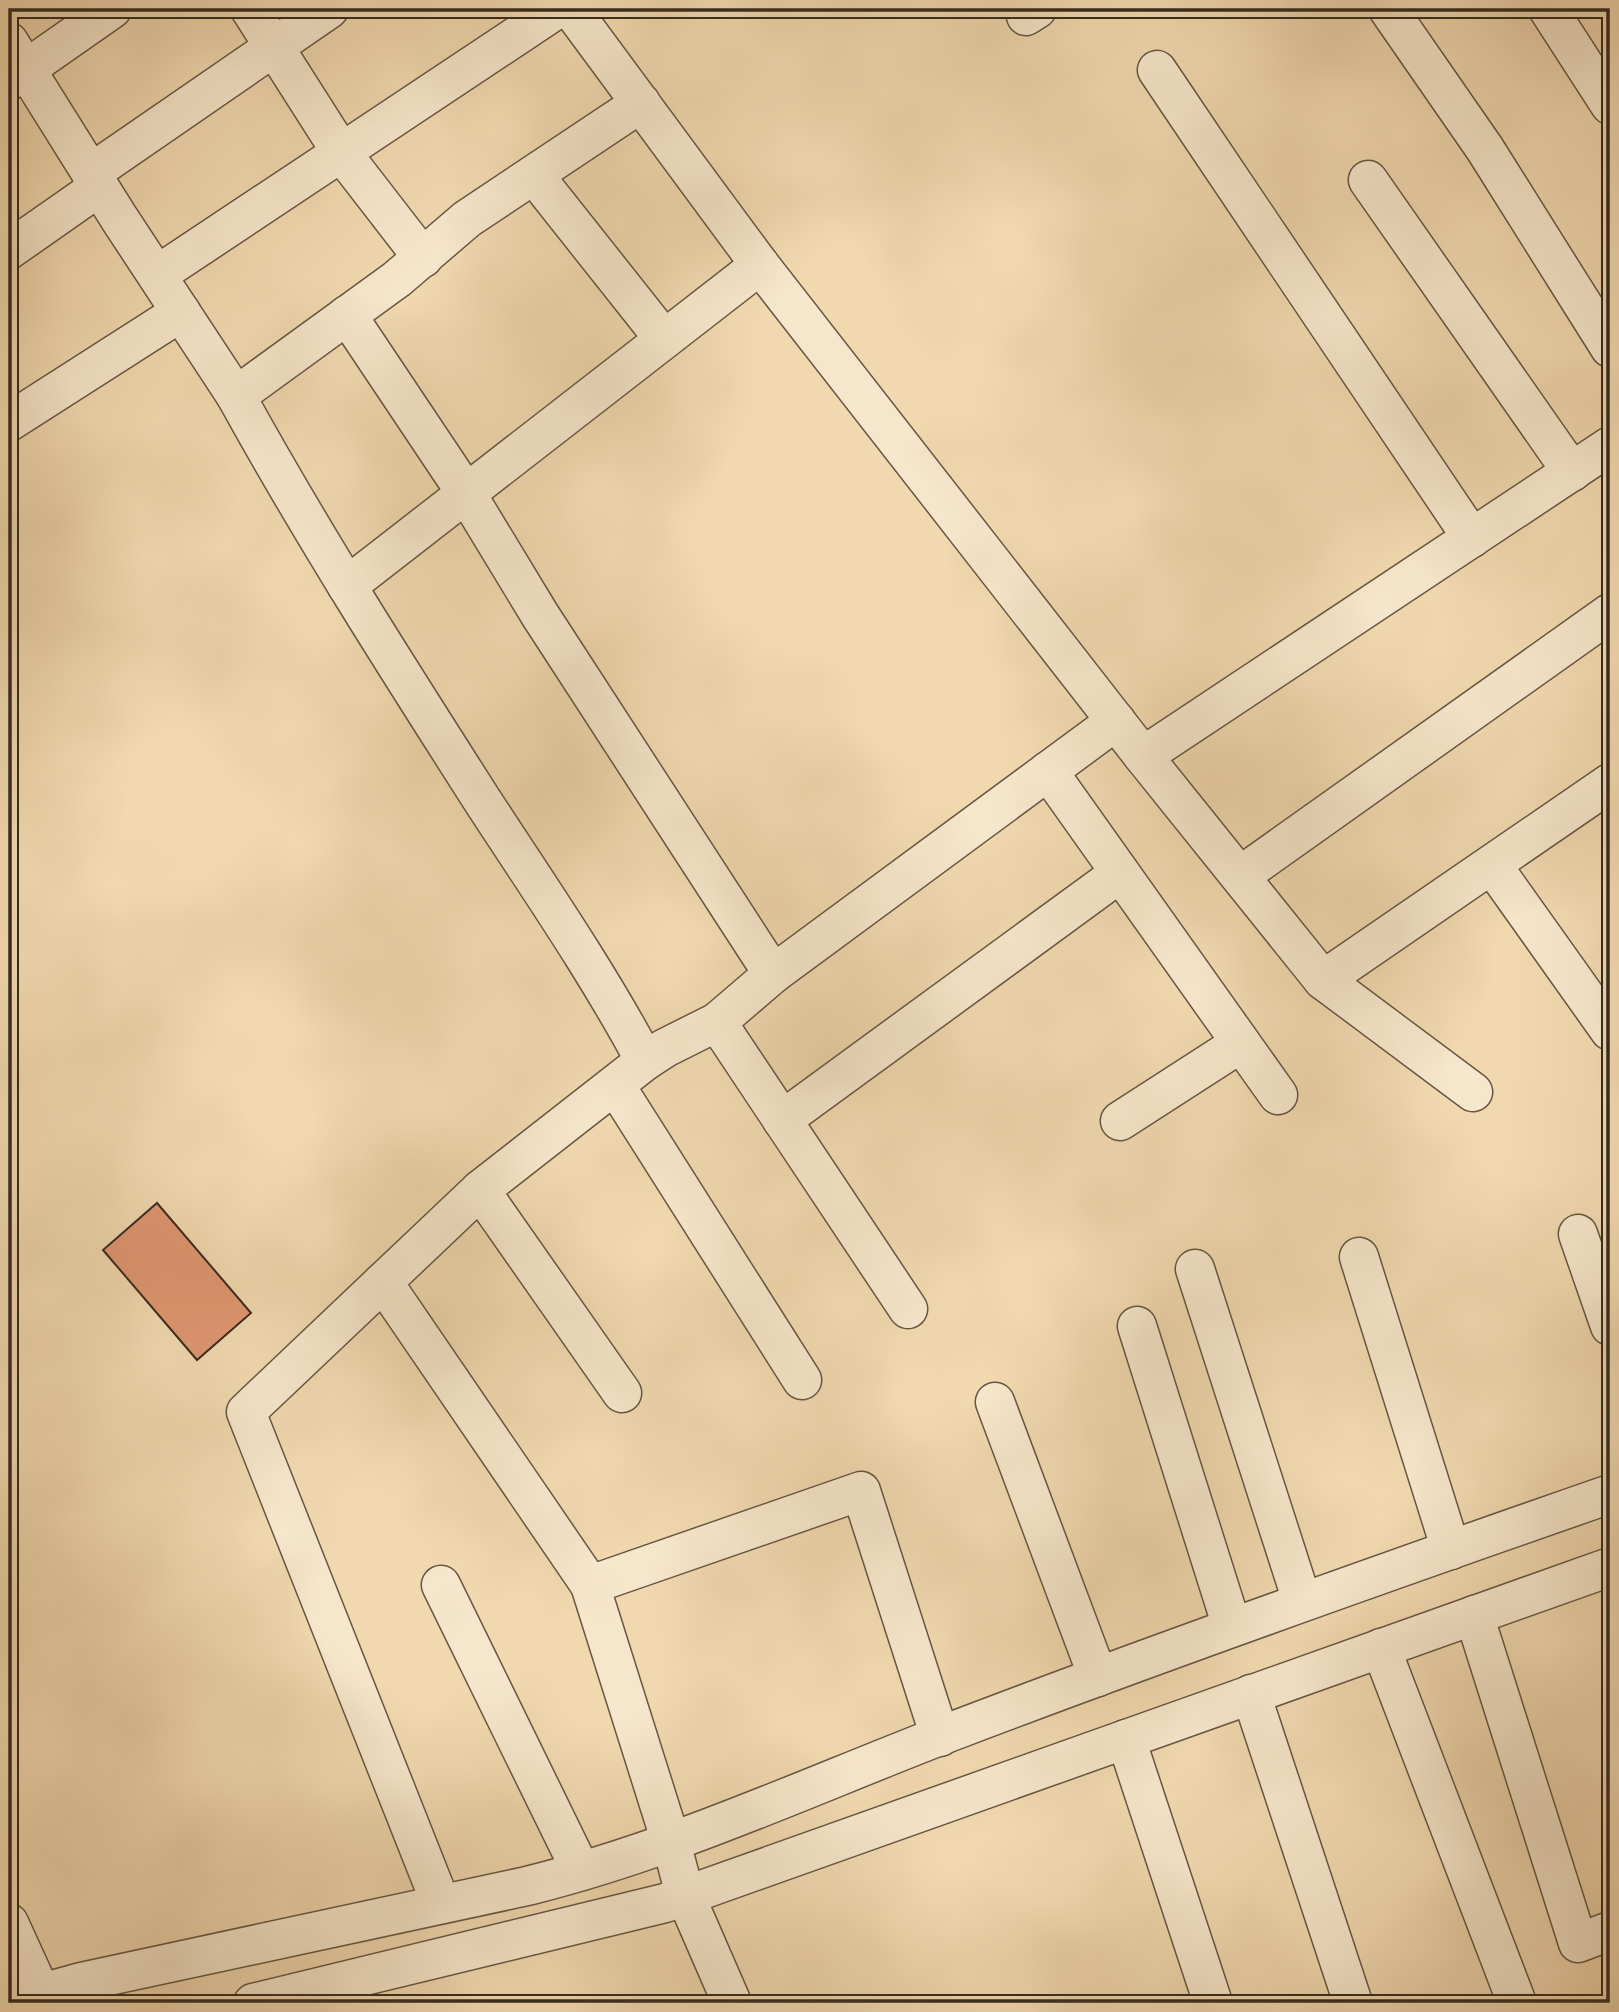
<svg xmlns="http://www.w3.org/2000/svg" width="1619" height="2012" font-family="'EB Garamond',serif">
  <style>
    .building { fill: #df9671; stroke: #372b1f; stroke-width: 2 }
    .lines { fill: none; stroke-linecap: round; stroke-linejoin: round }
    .minor-casing { stroke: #665643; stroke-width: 41 }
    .minor { stroke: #f6e6cb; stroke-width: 38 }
  </style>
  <rect width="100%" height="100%" fill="#f1d8af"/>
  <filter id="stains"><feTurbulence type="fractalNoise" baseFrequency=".00286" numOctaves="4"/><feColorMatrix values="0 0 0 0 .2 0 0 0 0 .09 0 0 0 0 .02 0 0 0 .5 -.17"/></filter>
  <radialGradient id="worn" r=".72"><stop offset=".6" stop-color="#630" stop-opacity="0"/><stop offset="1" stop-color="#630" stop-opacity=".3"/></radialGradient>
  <polygon class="building" points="157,1203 251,1313 197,1360 103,1250"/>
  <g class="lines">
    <defs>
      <g id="minor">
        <polyline points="250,9 341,152 423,258"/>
        <polyline points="571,9 760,265 1143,756 1323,980 1473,1092"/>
        <polyline points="1388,9 1485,149 1610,348"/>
        <polyline points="1548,9 1610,105"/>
        <polyline points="1026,16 1037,9"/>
        <polyline points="9,42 119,218 236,396"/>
        <polyline points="1157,70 1472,538"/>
        <polyline points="9,81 112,9"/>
        <path d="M641,103L467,219L397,279L236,396C312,534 397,667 482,800C538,886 597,971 645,1061"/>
        <polyline points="91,173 329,9"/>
        <polyline points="534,175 664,339"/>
        <polyline points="1368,180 1572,472"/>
        <polyline points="9,250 99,187"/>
        <polyline points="157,275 557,9"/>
        <polyline points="347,315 466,493 540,615 773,974"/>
        <polyline points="9,422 181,312"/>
        <polyline points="347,586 760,265"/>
        <polyline points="1143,756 1610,446"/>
        <polyline points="1048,771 1278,1095"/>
        <polyline points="1492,865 1610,1031"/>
        <polyline points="1240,876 1610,613"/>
        <polyline points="1323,980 1610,783"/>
        <polyline points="615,1085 802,1380"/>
        <polyline points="782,1120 1120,873"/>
        <polyline points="1120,1121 1241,1043"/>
        <polyline points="480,1190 622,1393"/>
        <polyline points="1578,1234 1610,1326"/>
        <polyline points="1359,1257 1451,1550"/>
        <polyline points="1195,1269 1302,1601"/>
        <polyline points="383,1282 590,1585 671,1842 685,1895 732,2003"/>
        <polyline points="908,1309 717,1022 773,974 1116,721"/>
        <polyline points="1137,1326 1232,1627"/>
        <polyline points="995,1402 1098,1677"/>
        <polyline points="441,1585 581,1871"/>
        <polyline points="590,1585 861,1491 940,1737"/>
        <polyline points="1474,1615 1578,1943 1610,1931"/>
        <polyline points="1381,1648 1517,2003"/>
        <polyline points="1251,1694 1353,2003"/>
        <polyline points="1126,1739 1213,2003"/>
        <polyline points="441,1904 246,1412 480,1190 645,1061 665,1048 717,1022"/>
        <polyline points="9,1923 41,1993"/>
        <path d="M9,2002L81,1982L527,1886C669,1851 803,1789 940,1736C1162,1651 1386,1572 1610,1494"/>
        <polyline points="253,2003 665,1903 1610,1567"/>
      </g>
    </defs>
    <use href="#minor" class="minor-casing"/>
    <use href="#minor" class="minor"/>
  </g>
  <rect width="1619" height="2012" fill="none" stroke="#f1d8af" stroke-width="35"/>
  <rect x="10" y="10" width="1598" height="1991" fill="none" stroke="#372b1f" stroke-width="3.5"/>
  <rect x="18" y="18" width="1584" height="1977" fill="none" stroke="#372b1f" stroke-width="2"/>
  <rect width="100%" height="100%" filter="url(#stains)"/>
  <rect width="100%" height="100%" fill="url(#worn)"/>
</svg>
